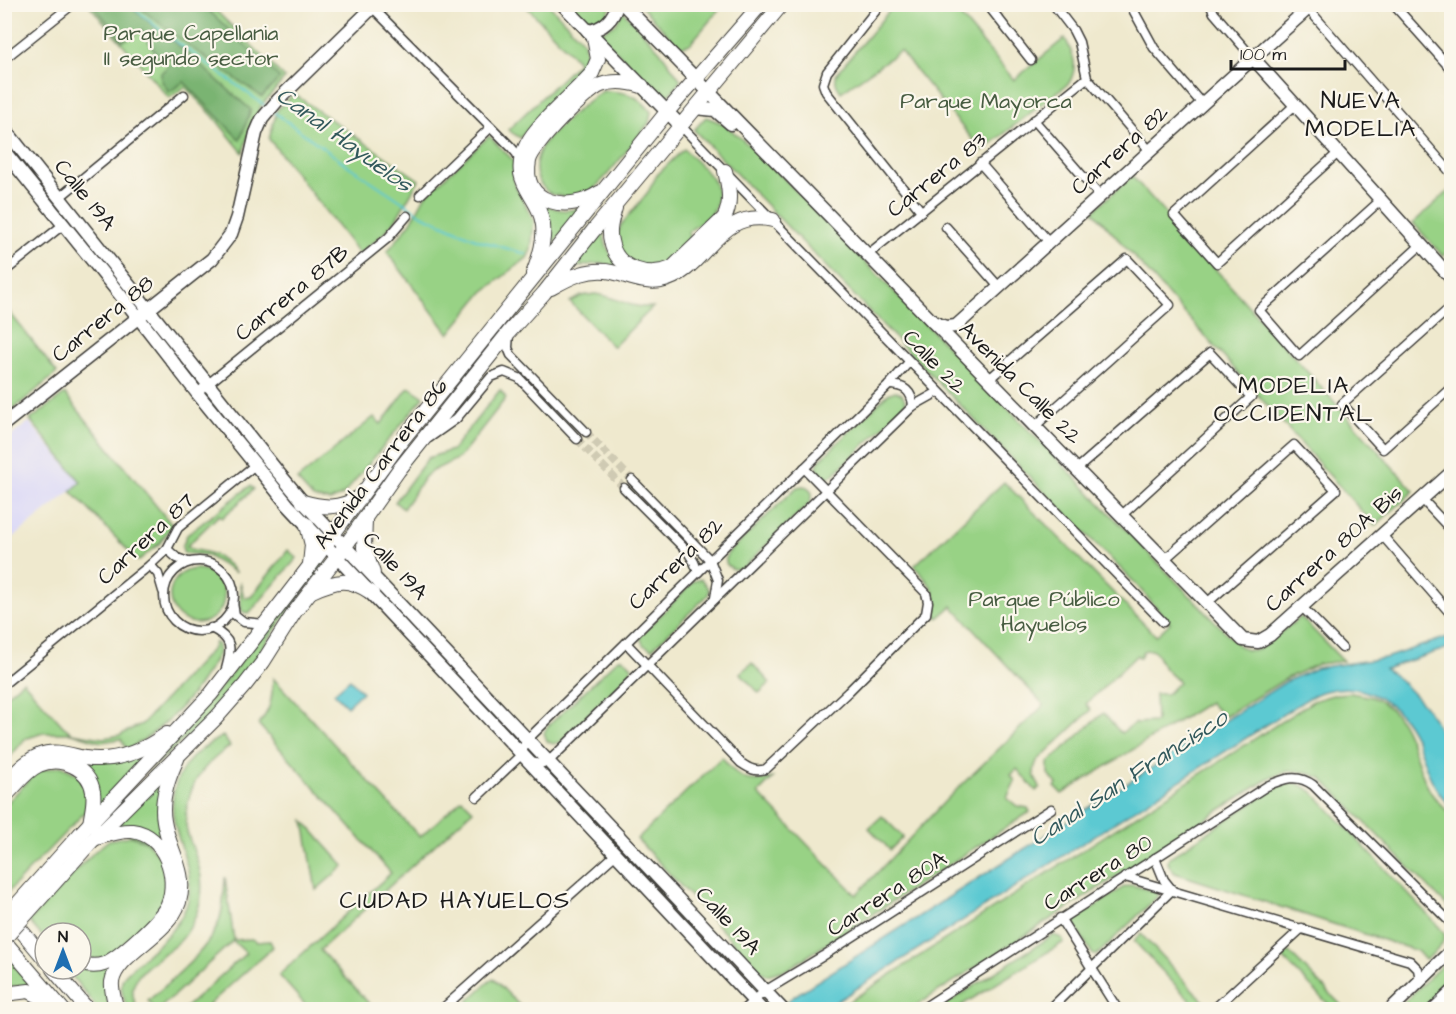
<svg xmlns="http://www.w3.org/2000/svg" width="1456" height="1014" font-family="'Architects Daughter',sans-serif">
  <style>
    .built { fill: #d9d7f8 }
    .green { fill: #98d285; stroke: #5a7750; stroke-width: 1.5 }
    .forest { fill: #7ab472; stroke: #4b6847; stroke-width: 1.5 }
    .water { fill: #5cc9d2; stroke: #3c7277; stroke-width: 1.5 }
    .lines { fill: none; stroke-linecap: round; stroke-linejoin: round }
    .stream { stroke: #5cc9d2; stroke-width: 2 }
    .street-tunnel { stroke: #cfcab3; stroke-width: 8; stroke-dasharray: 8 4; stroke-linecap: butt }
    .street-casing { stroke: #3c3b37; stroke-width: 11 }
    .secondary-casing { stroke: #3c3b37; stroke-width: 15 }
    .primary-casing { stroke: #3c3b37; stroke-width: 16 }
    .street { stroke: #fff; stroke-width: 8 }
    .secondary { stroke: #fff; stroke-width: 12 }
    .primary { stroke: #fff; stroke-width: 14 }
    .primary-bridge-casing { stroke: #3c3b37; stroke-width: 16; stroke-linecap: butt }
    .primary-bridge { stroke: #fff; stroke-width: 14 }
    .labels { text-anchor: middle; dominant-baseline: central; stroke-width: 4.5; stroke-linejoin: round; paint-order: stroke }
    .park-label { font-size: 22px; fill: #475c41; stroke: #fbf7ec }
    .street-label { font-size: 22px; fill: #1c1c1c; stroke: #fbf7ec }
    .neighbourhood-label { font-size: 24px; letter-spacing: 1.5px; fill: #1c1c1c; stroke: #fbf7ec }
    .water-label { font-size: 24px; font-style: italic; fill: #32595c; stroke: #fbf7ec }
  </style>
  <rect width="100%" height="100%" fill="#fbf7ec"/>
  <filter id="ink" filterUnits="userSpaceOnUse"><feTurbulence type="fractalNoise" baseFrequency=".0167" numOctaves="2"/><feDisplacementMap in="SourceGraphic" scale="12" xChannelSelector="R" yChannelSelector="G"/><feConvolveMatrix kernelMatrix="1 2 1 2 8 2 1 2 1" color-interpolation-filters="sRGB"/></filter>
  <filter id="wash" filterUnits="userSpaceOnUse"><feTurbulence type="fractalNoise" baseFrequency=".008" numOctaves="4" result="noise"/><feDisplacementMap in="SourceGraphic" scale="24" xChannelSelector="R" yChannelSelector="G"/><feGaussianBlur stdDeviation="1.35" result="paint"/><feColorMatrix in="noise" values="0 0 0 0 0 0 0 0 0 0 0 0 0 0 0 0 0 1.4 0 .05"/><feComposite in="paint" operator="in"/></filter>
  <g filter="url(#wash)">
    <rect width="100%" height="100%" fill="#efe9ce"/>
    <polygon class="built" points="29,422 81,483 5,544 5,441"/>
    <g class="green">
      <polygon points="92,4 210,5 285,78 261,106 249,132 243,153 213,116 185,87 169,98 90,6"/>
      <path d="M895,4L951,5L1014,80L1065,38C1073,54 1079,66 1069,83L982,151L900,51L841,92C836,85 834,81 837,73Z"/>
      <polygon points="525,5 549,5 584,42 588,63 520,138 508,130 579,62"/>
      <polygon points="569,5 612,5 606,16 592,27"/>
      <polygon points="640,5 723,5 691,43 688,45 679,47"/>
      <polygon points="623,11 660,51 681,80 665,100 598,33 616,24"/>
      <path d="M603,91C624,91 638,94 651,112L649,123C633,142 605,182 586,195C577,201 569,198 560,196C549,195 544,190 539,181C533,170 537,156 542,146C550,133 590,98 603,91Z"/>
      <polygon points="294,94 419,180 395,221 381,236 359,254 269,139 277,110"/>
      <path d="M706,117L724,124L763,157L1238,645L1247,650H1258L1301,617L1343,661L1318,664L1287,678L1224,717L1209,702L1062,794L1055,787L1057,784L1048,774V763L1103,713L1121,733L1135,723L1156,722L1155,694H1167L1179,682C1174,676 1164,670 1161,663C1156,654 1158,647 1143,651L1140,658L1137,655L1086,704L1091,710L1037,761C1032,771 1034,778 1040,787L1036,791L1017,769L1011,775L1015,781L1007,798L1017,806L1028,808L1030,812L788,969L767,975L760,971L637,839L722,757C739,778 744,785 773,778L758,793L856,895L948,798L1044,705L952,606L938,618L936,616C937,589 931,585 914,566L1004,482L1156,636L1170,623L1132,580L1052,500L694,130Z"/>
      <polygon points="489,136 514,161 514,183 534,221 531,250 527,258 483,292 449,334 387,252 411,222 425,196"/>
      <path d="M684,149C700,166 729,185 713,211C707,221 696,225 688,232L690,240C676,254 657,277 634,265C627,261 620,250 614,245L618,241V233L621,225L648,192L657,175Z"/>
      <polygon points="1132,176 1414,491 1375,526 1093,211"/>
      <polygon points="1451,189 1451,249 1443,256 1413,223"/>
      <path d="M541,201C553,211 567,212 582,208L550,248V235Z"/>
      <path d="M604,227C603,246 611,256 623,269L603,263L573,267Z"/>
      <path d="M595,294C616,296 628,309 653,307L613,347L570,302L581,296Z"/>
      <polygon points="4,305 57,373 5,416 4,416"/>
      <polygon points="409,387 424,397 343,495 330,501 313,498 297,480 374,417 381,424"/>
      <polygon points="500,390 506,398 459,458 430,472 424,478 403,509 395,502 428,458 452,450"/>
      <polygon points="895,391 902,394 906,402 902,409 833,475 827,478 820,475 817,466 819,461 888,394"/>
      <polygon points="65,394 172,525 160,543 138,561 71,491 81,482 30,420"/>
      <path d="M250,486L254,489L222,518L219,515L187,546C193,551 199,550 206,552C218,555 229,564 236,573L206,555L184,553L182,547L187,535Z"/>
      <path d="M803,486L807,487L812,493L810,503L742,569C732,571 722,565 727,554L797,487Z"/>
      <polygon points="288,550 297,558 252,610 248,613 243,612 241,609 240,581 244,598 251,597"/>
      <polygon points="322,560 325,562 273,633 241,680 216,711 148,772 187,728"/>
      <circle cx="197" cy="596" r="27"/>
      <polygon points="701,579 709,589 708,595 652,649 643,645 640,636 694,581"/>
      <path d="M215,642L218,645L219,653C194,696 170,726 127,750L121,739L101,742L72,733H43L25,739L5,763V696L23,681L63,726L72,733L103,738L120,735L142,724L213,648Z"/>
      <polygon points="622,658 628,662 632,667 630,673 561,742 553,744 547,741 544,733 547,727 617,660"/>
      <polygon points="752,663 770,683 759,693 740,673"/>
      <path d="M273,678L420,837L462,799L473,810L320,950L374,1009H309L279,975L391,873L258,724C272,710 272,696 273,678Z"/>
      <path d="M1351,693C1358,695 1367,695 1374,698C1412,714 1412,760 1430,791C1435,800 1444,807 1451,815V910L1321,778C1296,767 1287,769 1263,782L911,1009L836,1010L1313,701L1336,694Z"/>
      <path d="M223,736L230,746C207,763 192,777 187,807C185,818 185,827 189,838C198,862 207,883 198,909C195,919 188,933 180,941C160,960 118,975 138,1009H127C124,998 118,987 124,976C145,953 181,932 188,900C194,874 182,853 176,829C164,785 185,755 223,736Z"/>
      <polygon points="149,752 97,808 78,762"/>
      <polygon points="61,766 79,775 89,793 85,812 8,892 5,889 5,805 37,771"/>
      <polygon points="167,771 167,850 114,827"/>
      <path d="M1290,783L1300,784L1313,792L1440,928L1445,935C1443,947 1434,953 1425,960L1417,951L1175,873L1169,866L1168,861L1170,857L1278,786Z"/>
      <polygon points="882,816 903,837 890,850 869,828"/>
      <polygon points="304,821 344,866 316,890"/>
      <polygon points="130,836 145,841 162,858 167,891 156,915 106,959 81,959 81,933 45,933 45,940 29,921 94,852 109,840"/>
      <path d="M225,877L234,940L252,939L256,942L270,941L273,947L204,1009H184L246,953L233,941L159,1009H155L148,1001C172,979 215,946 221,914C224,902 224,889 225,877Z"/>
      <polygon points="1132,885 1156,892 1158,896 1097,955 1093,955 1075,926 1075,920 1124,887"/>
      <polygon points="1141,934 1208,1006 1204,1009 1198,1009 1134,941"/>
      <polygon points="1053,935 1062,938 1064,942 962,1005 965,1009 938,1009"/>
      <polygon points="1289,952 1345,1009 1333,1009 1282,957"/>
      <polygon points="1451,956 1451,987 1428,1009 1396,1010"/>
      <polygon points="5,957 17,966 38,990 21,986 5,987"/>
      <path d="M119,960C107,981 103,986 110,1009H98L66,969H80Z"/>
      <polygon points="493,978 523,1009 476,1009 468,1001"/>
    </g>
    <g class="forest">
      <polygon points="95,5 128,5 178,45 251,110 240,140 184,82 169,92 161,80 161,73 172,62 169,57 161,62 142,30 123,41 94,6"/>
      <polygon points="136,5 203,5 280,78 262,97 189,46"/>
    </g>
    <g class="water">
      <path d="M1451,636V647L1385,669L1400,680L1424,705L1434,719L1451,754V807C1428,783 1427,767 1415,738C1399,703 1364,680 1325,691C1315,693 1305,701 1296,706L825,1009L777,1010L794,996L1287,681L1317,668L1385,658Z"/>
      <polygon points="350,679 362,692 347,706 334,693"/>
    </g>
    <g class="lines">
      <g class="stream">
        <polyline points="129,4 163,32 267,107"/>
        <polyline points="274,112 344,163 422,215 478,240 526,254"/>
      </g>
    </g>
  </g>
  <g filter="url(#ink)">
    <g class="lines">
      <g class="street-tunnel">
        <polyline points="586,432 632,480"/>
        <polyline points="577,439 624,488"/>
      </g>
      <defs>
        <g id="street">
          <polyline points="881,4 827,72 823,84 826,92 921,211"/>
          <polyline points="987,4 1031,60"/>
          <polyline points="1053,4 1073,30 1079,42 1087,78 1150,151"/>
          <polyline points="1130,4 1154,48 1202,104"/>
          <polyline points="1210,4 1214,13 1253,58"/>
          <polyline points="1393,4 1452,70"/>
          <polyline points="370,5 511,147 517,154 520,162"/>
          <polyline points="1305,5 1452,174"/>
          <polyline points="4,59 73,4"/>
          <polyline points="1295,105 1174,215 1217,263 1338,153"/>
          <polyline points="1034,120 1100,196"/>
          <polyline points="681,126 1163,622"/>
          <polyline points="980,163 1049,242"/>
          <polyline points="420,195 491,127"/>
          <polyline points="60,197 184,95"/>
          <polyline points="1381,200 1259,310 1299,356 1421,245"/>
          <polyline points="946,227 999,287"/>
          <polyline points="867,255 1087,78"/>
          <polyline points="4,272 64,224"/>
          <polyline points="1452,306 1342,404 1383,449 1452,387"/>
          <polyline points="509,333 508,348 511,355 586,432"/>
          <polyline points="988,380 1127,259 1170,305 1034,427"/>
          <path d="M889,385C904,385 912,391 913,406"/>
          <polyline points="197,393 388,238 407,216"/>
          <polyline points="429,438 456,419 491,377 504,372 519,378 577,439"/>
          <polyline points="1077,469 1210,353 1251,397 1122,515"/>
          <polyline points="632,480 710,560 718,580 715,598"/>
          <polyline points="624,488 688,552 694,562 698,572"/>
          <polyline points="1422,499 1452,531"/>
          <polyline points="1382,535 1450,613"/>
          <polyline points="167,549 177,558 188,562"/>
          <polyline points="1165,559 1294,445 1336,490 1207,603"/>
          <circle cx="199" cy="596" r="35"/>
          <polyline points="150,565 158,574 163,591"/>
          <polyline points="233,603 235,615 244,622 265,624"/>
          <polyline points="1301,606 1342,648"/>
          <path d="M211,628C233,639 232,648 226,669"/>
          <path d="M626,643L741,763C750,769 755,772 766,769L848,692L926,614L928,602L926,593L804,468"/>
          <polyline points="4,684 150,565 167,549 178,528 255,465"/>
          <polyline points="530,762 540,764 549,761 913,406 938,392"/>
          <polyline points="477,797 522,754 525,743 528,739 889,385 909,362"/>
          <polyline points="1155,858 1164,880 1172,890"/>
          <polyline points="1125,877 1410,961 1418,969 1420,980"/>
          <polyline points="1060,918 1118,1010"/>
          <polyline points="441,1010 616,854"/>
          <polyline points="743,1010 765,991 823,956 1051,809"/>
          <path d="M920,1010L1267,786C1283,779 1297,773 1313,785L1452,924"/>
          <polyline points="1049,1010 1172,890"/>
          <polyline points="1213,1010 1302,928"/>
        </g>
        <g id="secondary">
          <polyline points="562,4 681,126"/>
          <polyline points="623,4 1243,640 1258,642 1270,635 1452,472"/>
          <path d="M588,31C603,29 614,19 617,4"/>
          <polyline points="1253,58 1452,279"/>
          <polyline points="695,108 715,110 731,124"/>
          <polyline points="4,128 277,471 303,502 783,1010"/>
          <polyline points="4,151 138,317 197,393 288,505 762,1010"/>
          <polyline points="933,322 946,327 956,326 1313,4"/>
          <polyline points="4,424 212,259 231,234 237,217 256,133 262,119 278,100 376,4"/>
          <polyline points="1390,1010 1452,950"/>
          <polyline points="1433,1010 1452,992"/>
        </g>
        <g id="primary">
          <path d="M599,193C569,213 521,205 529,161C532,145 586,91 601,85C614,80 629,82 642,86"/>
          <path d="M615,208C612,218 608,230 611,241C616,270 649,278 672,268L724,218C732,204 729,187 725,171"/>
          <path d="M533,274C539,259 545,241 543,225C539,193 507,183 527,144C538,122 575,93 592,73L598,59L594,38"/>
          <path d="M551,288C570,277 590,267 612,272C629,276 643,284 661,281C708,271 715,207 773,220"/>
          <path d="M303,502C323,508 339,509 358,498"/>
          <polyline points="365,520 364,548 373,573"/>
          <polyline points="307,525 312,545 310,564"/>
          <path d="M312,591C337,580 348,577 372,593"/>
          <path d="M4,784C15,774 25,761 40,755C55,749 70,755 85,758C116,763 143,751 167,734"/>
          <path d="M4,797C15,787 25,771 39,765C60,755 90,768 93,792C95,803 91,814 90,825"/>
          <polyline points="81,833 211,694 309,567 402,440 667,112 761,4"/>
          <polyline points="90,843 216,718 245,685 263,662 294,613 346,545 398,471 509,332 544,293 593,231 782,4"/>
          <polyline points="10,917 45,959"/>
          <polyline points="4,941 63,1010"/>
          <path d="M81,964C89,966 96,967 104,964C119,958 162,919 168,904C179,877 165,835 132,831C120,830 107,835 96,838"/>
          <polyline points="53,969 88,1010"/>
          <polyline points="4,994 29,991 53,1003"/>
          <path d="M117,1010C115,1001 111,992 112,982C116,954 168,936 179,902C188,872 168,849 164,821C160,800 168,778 177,759"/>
        </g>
      </defs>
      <use href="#street" class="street-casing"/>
      <use href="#secondary" class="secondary-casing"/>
      <use href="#primary" class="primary-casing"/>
      <use href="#street" class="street"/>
      <use href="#secondary" class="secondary"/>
      <use href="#primary" class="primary"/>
      <defs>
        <g id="primary-bridge">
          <polyline points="4,919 81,833"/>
          <polyline points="4,939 90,843"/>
        </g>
      </defs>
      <use href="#primary-bridge" class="primary-bridge-casing"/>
      <use href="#primary-bridge" class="primary-bridge"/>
    </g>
  </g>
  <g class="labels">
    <g class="park-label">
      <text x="191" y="33">Parque Capellania<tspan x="191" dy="25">II segundo sector</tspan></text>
      <text x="986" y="101">Parque Mayorca</text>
      <text x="1044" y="599">Parque Público<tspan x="1044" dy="25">Hayuelos</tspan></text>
    </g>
    <g class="street-label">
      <text transform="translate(1120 150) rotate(-42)">Carrera 82</text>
      <text transform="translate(937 175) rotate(-39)">Carrera 83</text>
      <text transform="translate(85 195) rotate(51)">Calle 19A</text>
      <text transform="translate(292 293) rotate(-39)">Carrera 87B</text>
      <text transform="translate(103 319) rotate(-39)">Carrera 88</text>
      <text transform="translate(934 362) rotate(46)">Calle 22</text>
      <text transform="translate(1020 383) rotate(45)">Avenida Calle 22</text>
      <text transform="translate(381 464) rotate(-53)">Avenida Carrera 86</text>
      <text transform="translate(146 539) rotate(-43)">Carrera 87</text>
      <text transform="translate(1334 549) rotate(-42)">Carrera 80A Bis</text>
      <text transform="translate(676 564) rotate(-44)">Carrera 82</text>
      <text transform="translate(395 566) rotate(47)">Calle 19A</text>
      <text transform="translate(1098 873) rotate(-32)">Carrera 80</text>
      <text transform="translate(887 894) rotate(-33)">Carrera 80A</text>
      <text transform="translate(728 921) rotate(47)">Calle 19A</text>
    </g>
    <g class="neighbourhood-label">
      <text x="1361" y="101">NUEVA<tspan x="1361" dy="28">MODELIA</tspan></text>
      <text x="1294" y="386">MODELIA<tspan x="1294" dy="28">OCCIDENTAL</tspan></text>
      <text x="455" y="901">CIUDAD HAYUELOS</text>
    </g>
    <g class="water-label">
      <text transform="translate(344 140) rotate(36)">Canal Hayuelos</text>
      <text transform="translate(1129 778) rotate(-33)">Canal San Francisco</text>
    </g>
  </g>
  <rect width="1456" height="1014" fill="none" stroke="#fbf7ec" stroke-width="24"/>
  <g transform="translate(63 951)"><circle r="28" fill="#fbf7ec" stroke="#a29f99" stroke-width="1.5"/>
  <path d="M0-4.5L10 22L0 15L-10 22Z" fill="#1f6fb2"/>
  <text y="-9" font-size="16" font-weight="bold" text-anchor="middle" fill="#1c1c1c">N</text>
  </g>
  <path d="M1231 60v9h114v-9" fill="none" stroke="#1c1c1c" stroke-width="3"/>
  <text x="1240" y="60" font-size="18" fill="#1c1c1c" stroke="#fbf7ec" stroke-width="4.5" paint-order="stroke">100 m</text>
</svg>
